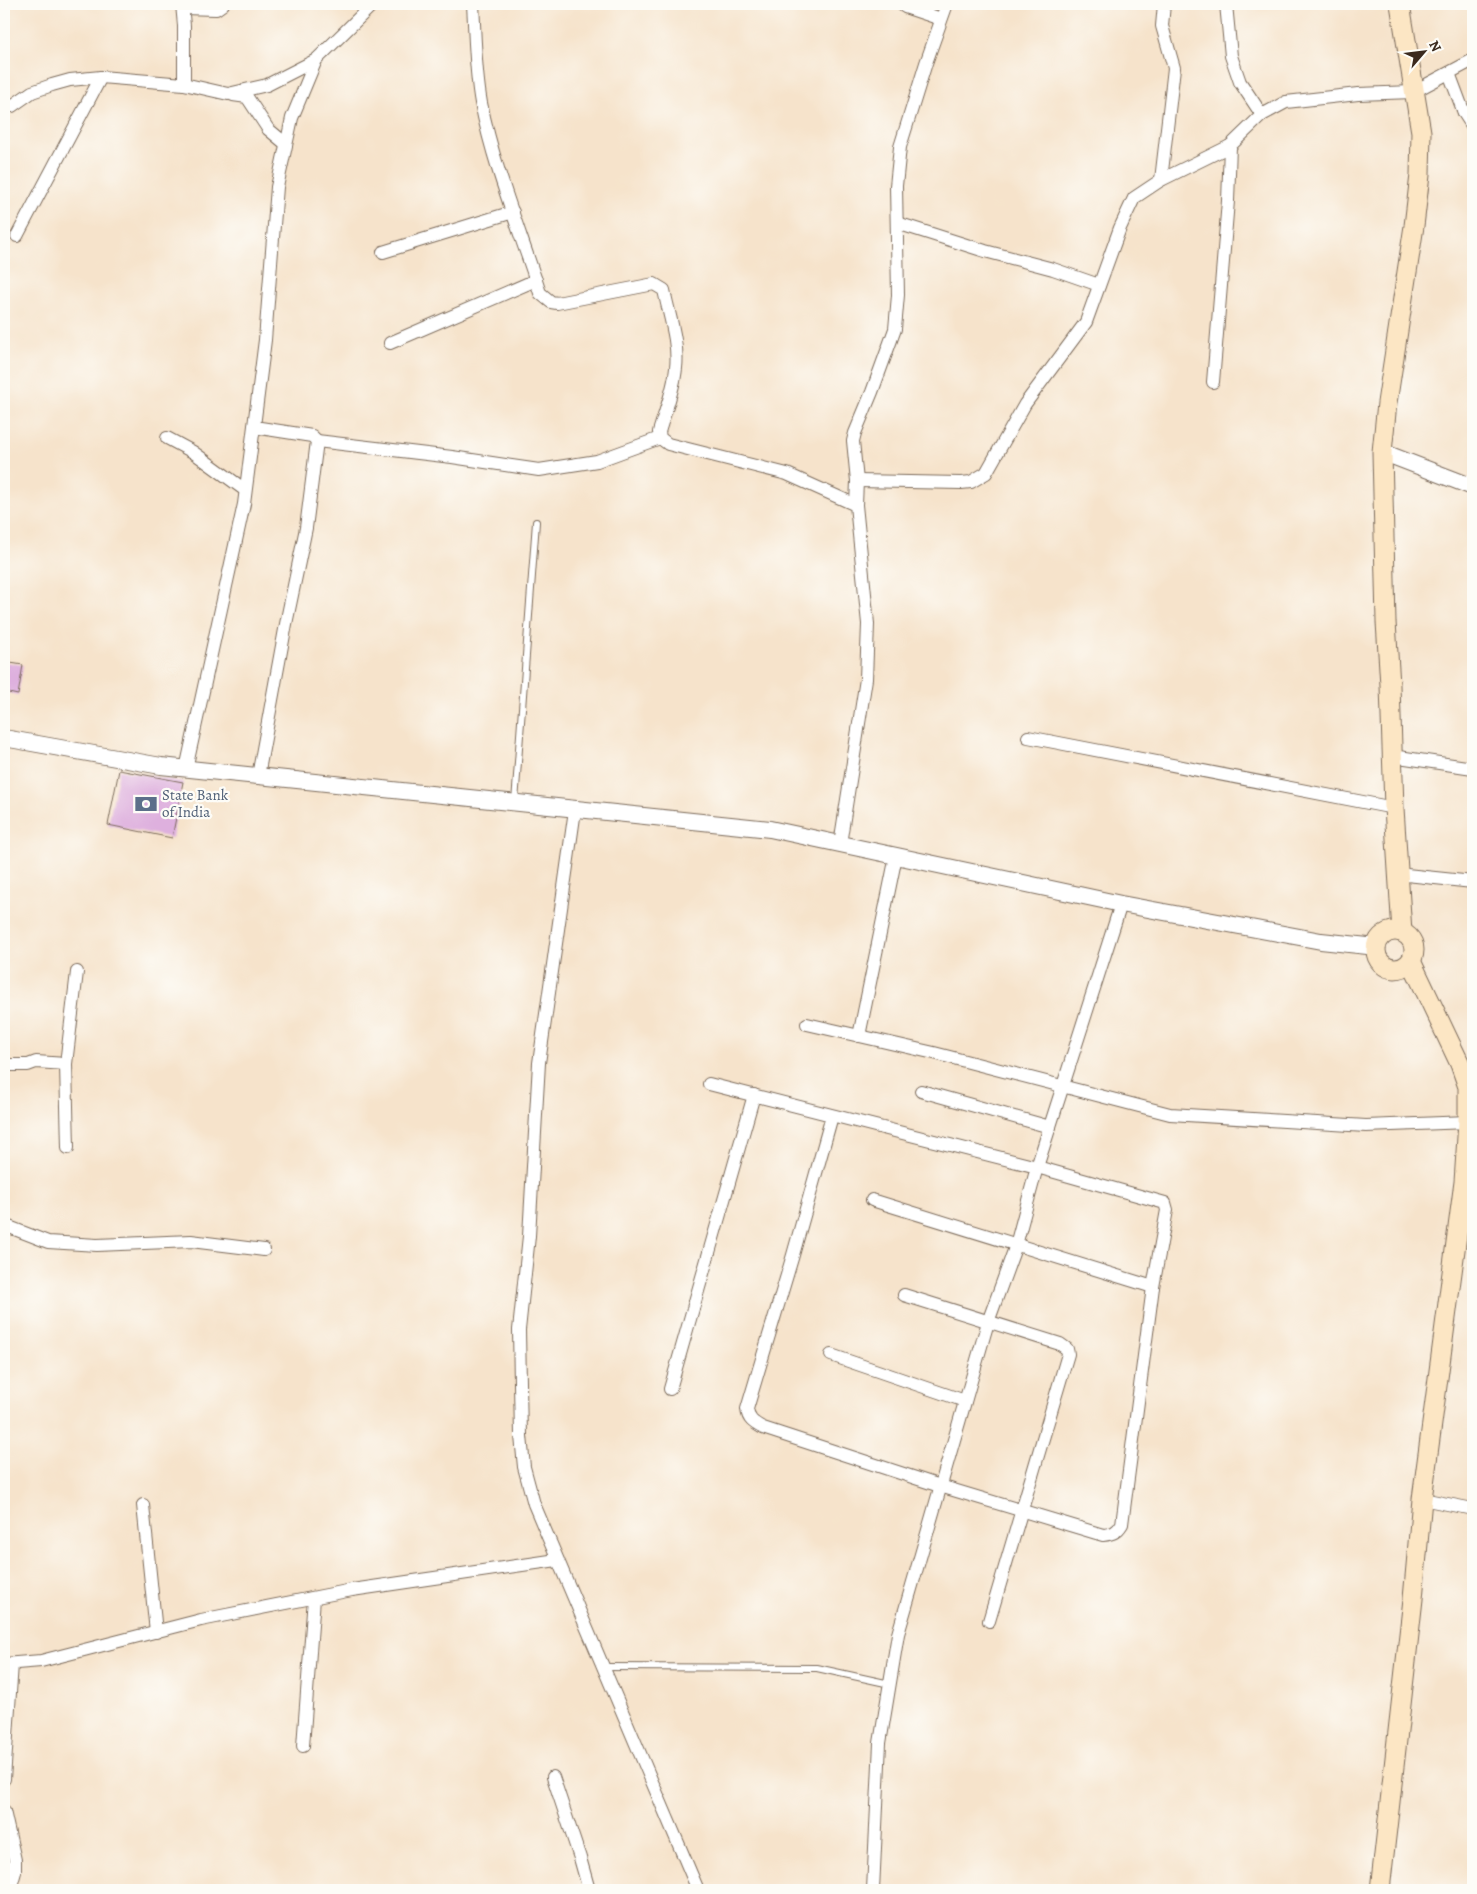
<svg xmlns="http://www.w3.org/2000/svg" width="1477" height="1894" font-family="Alegreya,serif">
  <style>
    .building { fill: #deb0de }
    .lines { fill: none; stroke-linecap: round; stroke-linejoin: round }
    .service-casing { stroke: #7c6b5b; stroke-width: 8 }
    .minor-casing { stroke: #7c6b5b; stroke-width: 14 }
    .tertiary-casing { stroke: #7c6b5b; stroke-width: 18 }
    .secondary-casing { stroke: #7c6b5b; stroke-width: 21 }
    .service { stroke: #fff; stroke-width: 6 }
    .minor { stroke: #fff; stroke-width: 12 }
    .tertiary { stroke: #fff; stroke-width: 16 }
    .secondary { stroke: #fce6c4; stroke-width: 19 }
    .labels { text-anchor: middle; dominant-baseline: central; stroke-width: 4.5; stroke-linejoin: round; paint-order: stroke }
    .service-label { font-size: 15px; fill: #4e5e75; stroke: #fdfcf7; text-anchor: start }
  </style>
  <rect width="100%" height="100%" fill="#fdfcf7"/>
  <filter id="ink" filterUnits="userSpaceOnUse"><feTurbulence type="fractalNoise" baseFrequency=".02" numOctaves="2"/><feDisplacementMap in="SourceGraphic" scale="10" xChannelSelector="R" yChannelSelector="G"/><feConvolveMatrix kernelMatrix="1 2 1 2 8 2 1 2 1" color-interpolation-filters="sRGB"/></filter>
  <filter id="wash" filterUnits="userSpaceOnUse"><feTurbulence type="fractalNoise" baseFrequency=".0096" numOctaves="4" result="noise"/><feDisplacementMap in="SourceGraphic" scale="20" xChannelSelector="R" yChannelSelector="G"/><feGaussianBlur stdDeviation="1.12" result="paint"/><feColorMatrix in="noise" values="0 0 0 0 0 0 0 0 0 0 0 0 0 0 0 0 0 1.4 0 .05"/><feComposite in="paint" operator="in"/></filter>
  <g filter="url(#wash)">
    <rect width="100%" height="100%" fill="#f6e3cb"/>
    <g id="blocks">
      <g class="building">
        <polygon points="4,662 23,665 18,695 4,692"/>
        <polygon points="119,770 183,782 172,838 108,825"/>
      </g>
    </g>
  </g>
  <g filter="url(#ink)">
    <use href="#blocks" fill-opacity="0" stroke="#7c6b5b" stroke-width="1"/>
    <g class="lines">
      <defs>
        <g id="service">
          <polyline points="515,802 536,522"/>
          <polyline points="603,1667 817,1668 890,1684"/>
        </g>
        <g id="minor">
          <polyline points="182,4 184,26 184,84"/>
          <path d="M473,4C475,37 475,70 481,103C494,168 520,231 540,293L551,302L557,303L654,284L664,290C669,315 679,343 676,368C674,390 665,411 659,432L660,438L668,444L787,474L856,505L868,624L866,679L840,844"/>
          <polyline points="901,4 905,7 941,19"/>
          <polyline points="1226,4 1231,56 1240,82 1262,115"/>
          <polyline points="183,8 216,9 223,4"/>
          <polyline points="1449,73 1464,113 1473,127"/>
          <polyline points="233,95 247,97 268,129 286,144"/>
          <polyline points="4,108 12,106 32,92 52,85 70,80 101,77 184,84 228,94 267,85 316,60"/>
          <polyline points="1161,180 1174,68 1162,26 1164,4"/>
          <polyline points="897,223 985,251 1053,269 1099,285"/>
          <polyline points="17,236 101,77"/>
          <polyline points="383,252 513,212"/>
          <polyline points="390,343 536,280"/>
          <polyline points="1213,382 1228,201 1230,146"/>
          <polyline points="254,427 312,436 317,441 306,528 286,624 258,776"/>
          <polyline points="167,438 193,452 245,490"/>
          <polyline points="317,441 452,457 539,470 597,461 660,438"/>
          <polyline points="857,481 961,483 971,482 986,473 1025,404 1086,322 1120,228 1134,198 1161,180 1230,146 1262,115 1286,102 1358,94 1413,92 1473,60"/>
          <polyline points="856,505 857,481 853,441 855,433 872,392 895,329 898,295 896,186 900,147 926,63 947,4"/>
          <polyline points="1028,737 1394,808"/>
          <polyline points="1392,756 1473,768"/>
          <polyline points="186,769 244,504 265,340 277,187 292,118 316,60 373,4"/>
          <polyline points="575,810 539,1063 529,1236 519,1330 521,1436 524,1467 534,1504 698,1890"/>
          <polyline points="1397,874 1473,882"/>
          <polyline points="807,1024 934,1053 1170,1114 1366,1126 1468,1122"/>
          <polyline points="859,1036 896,856"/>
          <polyline points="4,1065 28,1065 36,1062 66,1064"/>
          <path d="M709,1084L1037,1167L1165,1203L1167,1210L1153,1287L1122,1524C1117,1532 1113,1534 1103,1535L940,1486L763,1428C754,1423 748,1420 747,1409L793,1255L832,1116"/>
          <polyline points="921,1091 1050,1127"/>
          <polyline points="68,1148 66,1064 77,972"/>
          <polyline points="872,1200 1153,1287"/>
          <polyline points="4,1225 48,1242 97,1245 191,1241 264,1250"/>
          <polyline points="904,1295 1060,1344 1067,1349 1068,1354 989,1621"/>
          <polyline points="831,1355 965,1401"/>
          <polyline points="670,1389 754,1095"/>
          <polyline points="1422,1499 1473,1509"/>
          <polyline points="143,1505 156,1632"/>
          <polyline points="4,1664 41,1661 201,1620 352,1590 557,1560"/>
          <polyline points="303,1746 314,1598"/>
          <polyline points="553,1777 580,1858 589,1890"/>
          <polyline points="4,1779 12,1664"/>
          <polyline points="4,1811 15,1860 15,1872 10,1890"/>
          <polyline points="873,1890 880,1743 898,1634 988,1322 1016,1245 1037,1167 1121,904"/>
        </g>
        <g id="tertiary">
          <polyline points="1382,452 1473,487"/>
          <polyline points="4,738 161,766 770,829 1121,904 1321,941 1377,947"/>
        </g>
        <g id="secondary">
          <polyline points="1400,4 1421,132 1420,175 1414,226 1387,403 1382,452 1386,622 1390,685 1394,808 1402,932"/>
          <circle cx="1395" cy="950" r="19"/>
          <polyline points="1380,1890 1413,1599 1422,1499 1464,1182 1468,1122 1468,1087 1460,1064 1411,961"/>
        </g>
      </defs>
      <use href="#service" class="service-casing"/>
      <use href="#minor" class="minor-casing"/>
      <use href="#tertiary" class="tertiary-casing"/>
      <use href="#secondary" class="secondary-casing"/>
      <use href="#service" class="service"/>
      <use href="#minor" class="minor"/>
      <use href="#tertiary" class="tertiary"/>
      <use href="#secondary" class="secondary"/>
    </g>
  </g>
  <defs>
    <symbol id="bank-bare" viewBox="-9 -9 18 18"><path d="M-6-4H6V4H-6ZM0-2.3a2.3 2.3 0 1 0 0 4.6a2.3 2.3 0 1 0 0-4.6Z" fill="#5c6f8a" stroke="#fdfcf7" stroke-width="2.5" paint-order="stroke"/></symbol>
  </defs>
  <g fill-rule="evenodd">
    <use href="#bank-bare" x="130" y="788" width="32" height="32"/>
  </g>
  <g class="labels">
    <g class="service-label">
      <text x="162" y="795">State Bank<tspan x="162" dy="17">of India</tspan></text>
    </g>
  </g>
  <rect width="1477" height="1894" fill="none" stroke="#fdfcf7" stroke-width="20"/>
  <g transform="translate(1424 52) rotate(62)" stroke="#fdfcf7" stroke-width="4" paint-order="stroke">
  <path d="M0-4L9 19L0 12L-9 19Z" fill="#3b2a1e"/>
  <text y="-8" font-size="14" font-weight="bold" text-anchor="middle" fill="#3b2a1e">N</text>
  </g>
</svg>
